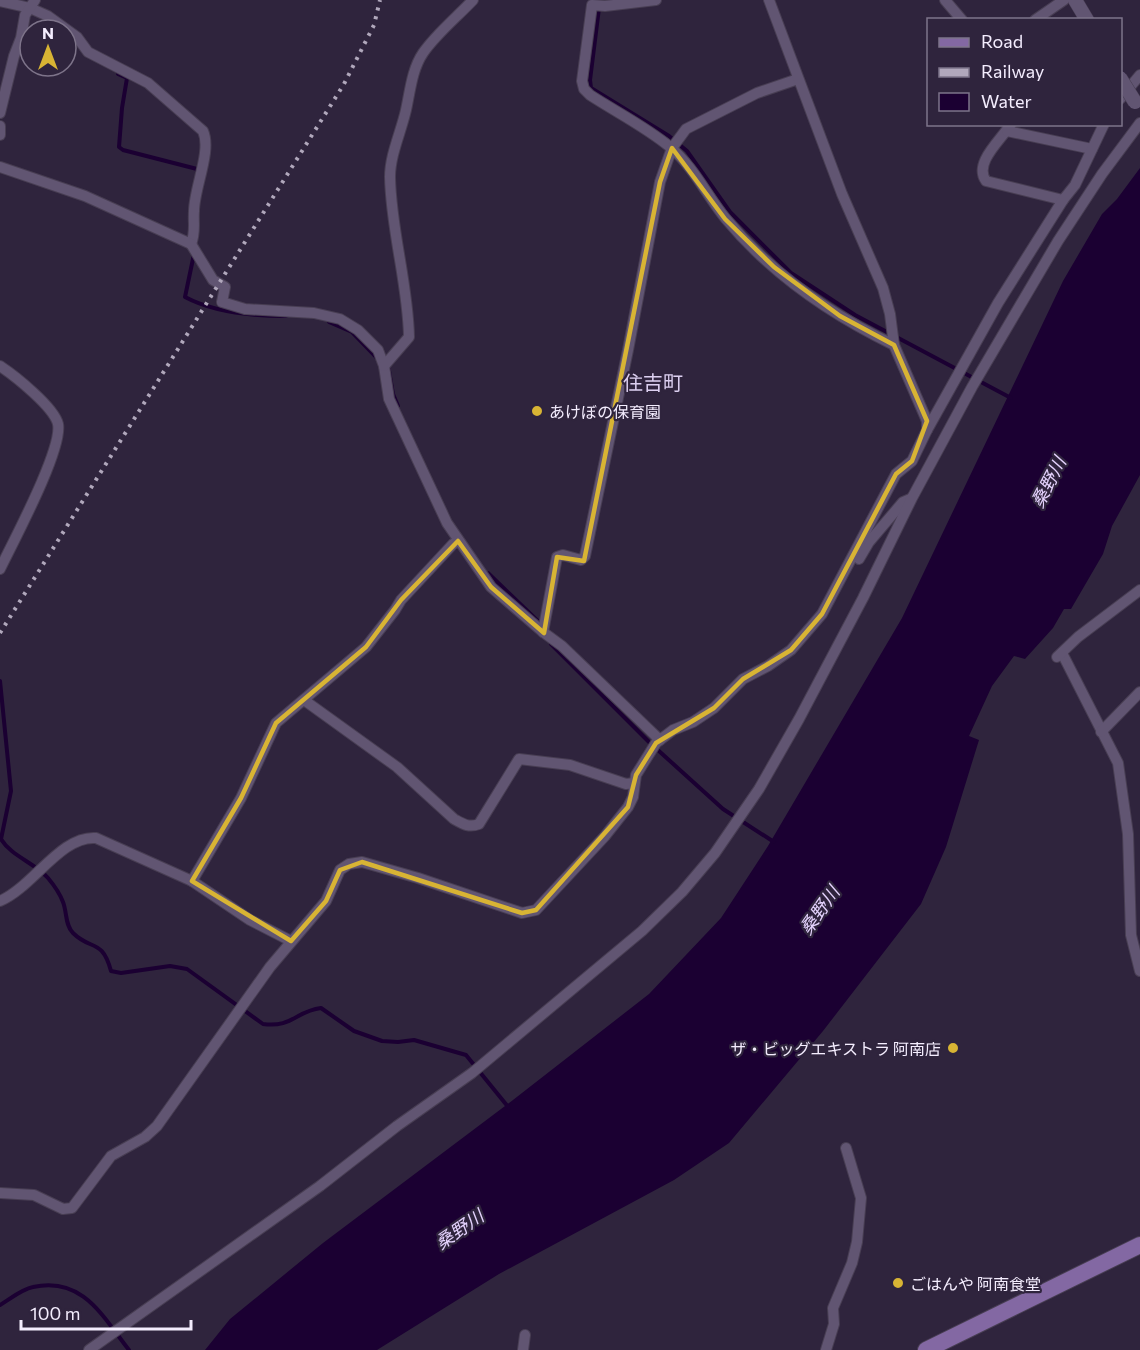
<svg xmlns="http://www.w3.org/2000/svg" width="1140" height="1350" font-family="Commissioner,'Noto Sans JP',sans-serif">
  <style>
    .water { fill: #1b0032 }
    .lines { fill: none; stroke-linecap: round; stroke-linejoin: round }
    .stream { stroke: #1b0032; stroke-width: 4 }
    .minor-casing { stroke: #483e53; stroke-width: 12 }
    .tertiary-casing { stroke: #483e53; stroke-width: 15 }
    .primary-casing { stroke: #483e53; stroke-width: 18 }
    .minor { stroke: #615572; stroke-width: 10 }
    .tertiary { stroke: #615572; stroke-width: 14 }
    .primary { stroke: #8368a3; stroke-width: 16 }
    .rail { stroke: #b1a8bc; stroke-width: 4; stroke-dasharray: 3 6; stroke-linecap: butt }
    .tertiary-bridge-casing { stroke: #483e53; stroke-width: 15; stroke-linecap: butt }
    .tertiary-bridge { stroke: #615572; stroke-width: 14 }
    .marked { fill: none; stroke: #d8b434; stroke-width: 4.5; stroke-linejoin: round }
    .poi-dot { fill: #d8b434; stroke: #2f243d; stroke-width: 2 }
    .labels { text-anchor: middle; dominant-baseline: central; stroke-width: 4.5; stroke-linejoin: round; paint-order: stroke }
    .poi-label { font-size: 16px; fill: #f4edfe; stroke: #2f243d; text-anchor: start }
    .water-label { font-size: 18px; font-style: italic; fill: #e5d3fe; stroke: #2f243d }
    .quarter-label { font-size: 20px; fill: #dccff0; stroke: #2f243d }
  </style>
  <rect width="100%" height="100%" fill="#2f243d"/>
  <polygon class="water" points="1140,168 1140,475 1112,526 1103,554 1071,609 1064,609 1053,628 1025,659 1014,656 992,686 969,736 979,740 946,847 921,904 823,1031 729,1143 674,1180 499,1274 377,1350 205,1350 230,1319 323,1243 513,1100 649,994 721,918 768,846 902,618 1063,281 1102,214 1117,199"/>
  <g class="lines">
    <g class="stream">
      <polyline points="600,0 590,80 591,88 669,136 687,151 730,212 791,273 855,315 1011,398"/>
      <polyline points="118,74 127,78 122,108 119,147 123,150 197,169 197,171"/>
      <path d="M194,254L185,297C215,313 252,316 286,316"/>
      <polyline points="329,322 352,332 379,360"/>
      <polyline points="388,365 393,394 398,406"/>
      <polyline points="488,573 541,624"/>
      <polyline points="551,644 649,742 723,809 774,842"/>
      <path d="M0,681L11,791L1,839C11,856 35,863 48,878C53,884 60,894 63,902C67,912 65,925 73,933C91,951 102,938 111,971L121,973L170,966L187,969L263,1024C292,1028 296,1011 321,1008L354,1031L382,1041L398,1042L414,1040L466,1055L509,1108"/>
      <path d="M0,1305C10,1299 22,1289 33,1287C83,1276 103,1317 129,1350"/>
    </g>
    <defs>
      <g id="minor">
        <path d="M656,0L605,6L592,5L582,81L584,89L590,95C616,112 646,127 670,147C694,167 707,196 726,219C771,273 832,315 894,345"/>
        <polyline points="945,0 962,20"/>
        <path d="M0,1L30,8L48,16L77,37L88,52L148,83L203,131C212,151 194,188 194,211C193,223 196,232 191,244"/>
        <polyline points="1035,20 1064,0"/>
        <polyline points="1120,99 1140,75"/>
        <polyline points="0,113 14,56 21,38 25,15 35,0"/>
        <path d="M1011,124C1001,140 973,163 986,181L1063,200"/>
        <polyline points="0,126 0,135"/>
        <polyline points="1007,131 1092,149"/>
        <polyline points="0,167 85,196 191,244 213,280 225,287 222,302 245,309 314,313 340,319 358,330 378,350 384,366 389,399 447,523 491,587 543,632 562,646 660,740"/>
        <path d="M0,366C15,376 54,407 58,424C63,449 13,542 0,569"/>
        <path d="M384,366L409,337C408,283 391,231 390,177C390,155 401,132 406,110C410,92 412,69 423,53C436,34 457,17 473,0"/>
        <polyline points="927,430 998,303 1063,200 1075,185 1104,124"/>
        <polyline points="859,559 869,542 903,502 910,499"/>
        <polyline points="543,632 557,557 563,555 581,560 585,556 628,350 660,182 672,148 686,129 757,93 798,79"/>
        <polyline points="1062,653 1118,763 1128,834 1131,935 1140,971"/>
        <polyline points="1057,657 1078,637 1140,590"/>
        <path d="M304,700L397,767L454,819C463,824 469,828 479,824L519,759L570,765L626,784L634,783"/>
        <polyline points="1101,732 1140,692"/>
        <polyline points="192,881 241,798 276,723 366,647 395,610 401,600 453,544 458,541"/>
        <path d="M0,901C33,887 61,835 96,838L192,881L250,920L291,941"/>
        <polyline points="0,1193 34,1195 63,1209 72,1208 111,1156 145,1137 157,1126 270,967 326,901 340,870 349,864 362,862 418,878 522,913 536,910 605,836 628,807 633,797 636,775 656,743 673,730 693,722 714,708 743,679 768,666 791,650 822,614 896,474 912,461 927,430 927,421 894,345 890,314 883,288 842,194 769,0"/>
        <polyline points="89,1350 320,1186 397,1126 472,1073 642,931 682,892 715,853 759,789 799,719 863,598 912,498 972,387 1058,241 1102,174 1140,123"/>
        <polyline points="523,1350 525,1335"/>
        <polyline points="826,1350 834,1324 833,1308 852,1263 857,1242 861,1198 846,1148"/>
      </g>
      <polyline id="tertiary" points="1075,0 1087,20"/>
      <polyline id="primary" points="926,1350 1140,1245"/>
    </defs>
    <use href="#minor" class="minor-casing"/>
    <use href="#tertiary" class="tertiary-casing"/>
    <use href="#primary" class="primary-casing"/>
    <use href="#minor" class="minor"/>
    <use href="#tertiary" class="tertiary"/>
    <use href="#primary" class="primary"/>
    <polyline class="rail" points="0,633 344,84 374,25 380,0"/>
    <defs>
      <polyline id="tertiary-bridge" points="1120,78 1135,102"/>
    </defs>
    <use href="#tertiary-bridge" class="tertiary-bridge-casing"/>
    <use href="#tertiary-bridge" class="tertiary-bridge"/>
  </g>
  <path class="marked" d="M672,148L725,219L774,267L840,316L894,345L927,421L912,461L896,474L822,614L791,650L743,679L714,708L656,743L636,775L628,807L536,910L522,913L362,862L340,870L326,901L291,941L192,881L241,798L276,723L366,647L401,600L458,541L491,587L544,633L557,557L584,561L660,182Z"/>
  <g class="poi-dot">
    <circle cx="537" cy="411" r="6"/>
    <circle cx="953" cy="1048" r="6"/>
    <circle cx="898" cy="1283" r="6"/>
  </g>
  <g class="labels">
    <g class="poi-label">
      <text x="549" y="411">あけぼの保育園</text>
      <text x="941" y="1048" text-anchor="end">ザ・ビッグエキストラ 阿南店</text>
      <text x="910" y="1283">ごはんや 阿南食堂</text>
    </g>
    <g class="water-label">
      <text transform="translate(1048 482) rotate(-63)">桑野川</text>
      <text transform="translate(819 910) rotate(-55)">桑野川</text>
      <text transform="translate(459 1229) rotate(-35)">桑野川</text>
    </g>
    <g class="quarter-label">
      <text x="653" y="382">住吉町</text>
    </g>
  </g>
  <rect x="927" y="18" width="195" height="108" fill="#2f243d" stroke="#7e748a" stroke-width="1.5"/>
  <rect x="939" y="38" width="30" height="9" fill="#8368a3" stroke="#7e748a" stroke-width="1.5"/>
  <text x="981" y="48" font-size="18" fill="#f4edfe">Road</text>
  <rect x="939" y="68" width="30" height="9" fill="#b1a8bc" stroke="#7e748a" stroke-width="1.5"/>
  <text x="981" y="78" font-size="18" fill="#f4edfe">Railway</text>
  <rect x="939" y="93" width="30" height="18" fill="#1b0032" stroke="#7e748a" stroke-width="1.5"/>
  <text x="981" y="108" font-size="18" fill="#f4edfe">Water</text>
  <g transform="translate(48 48)"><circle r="28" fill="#2f243d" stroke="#7e748a" stroke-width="1.5"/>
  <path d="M0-4.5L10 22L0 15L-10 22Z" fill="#d8b434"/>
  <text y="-9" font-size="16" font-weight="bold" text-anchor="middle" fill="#f4edfe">N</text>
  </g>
  <path d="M21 1320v9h170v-9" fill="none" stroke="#f4edfe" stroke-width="3"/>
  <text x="30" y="1320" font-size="18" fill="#f4edfe" stroke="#2f243d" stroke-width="4.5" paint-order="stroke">100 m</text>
</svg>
